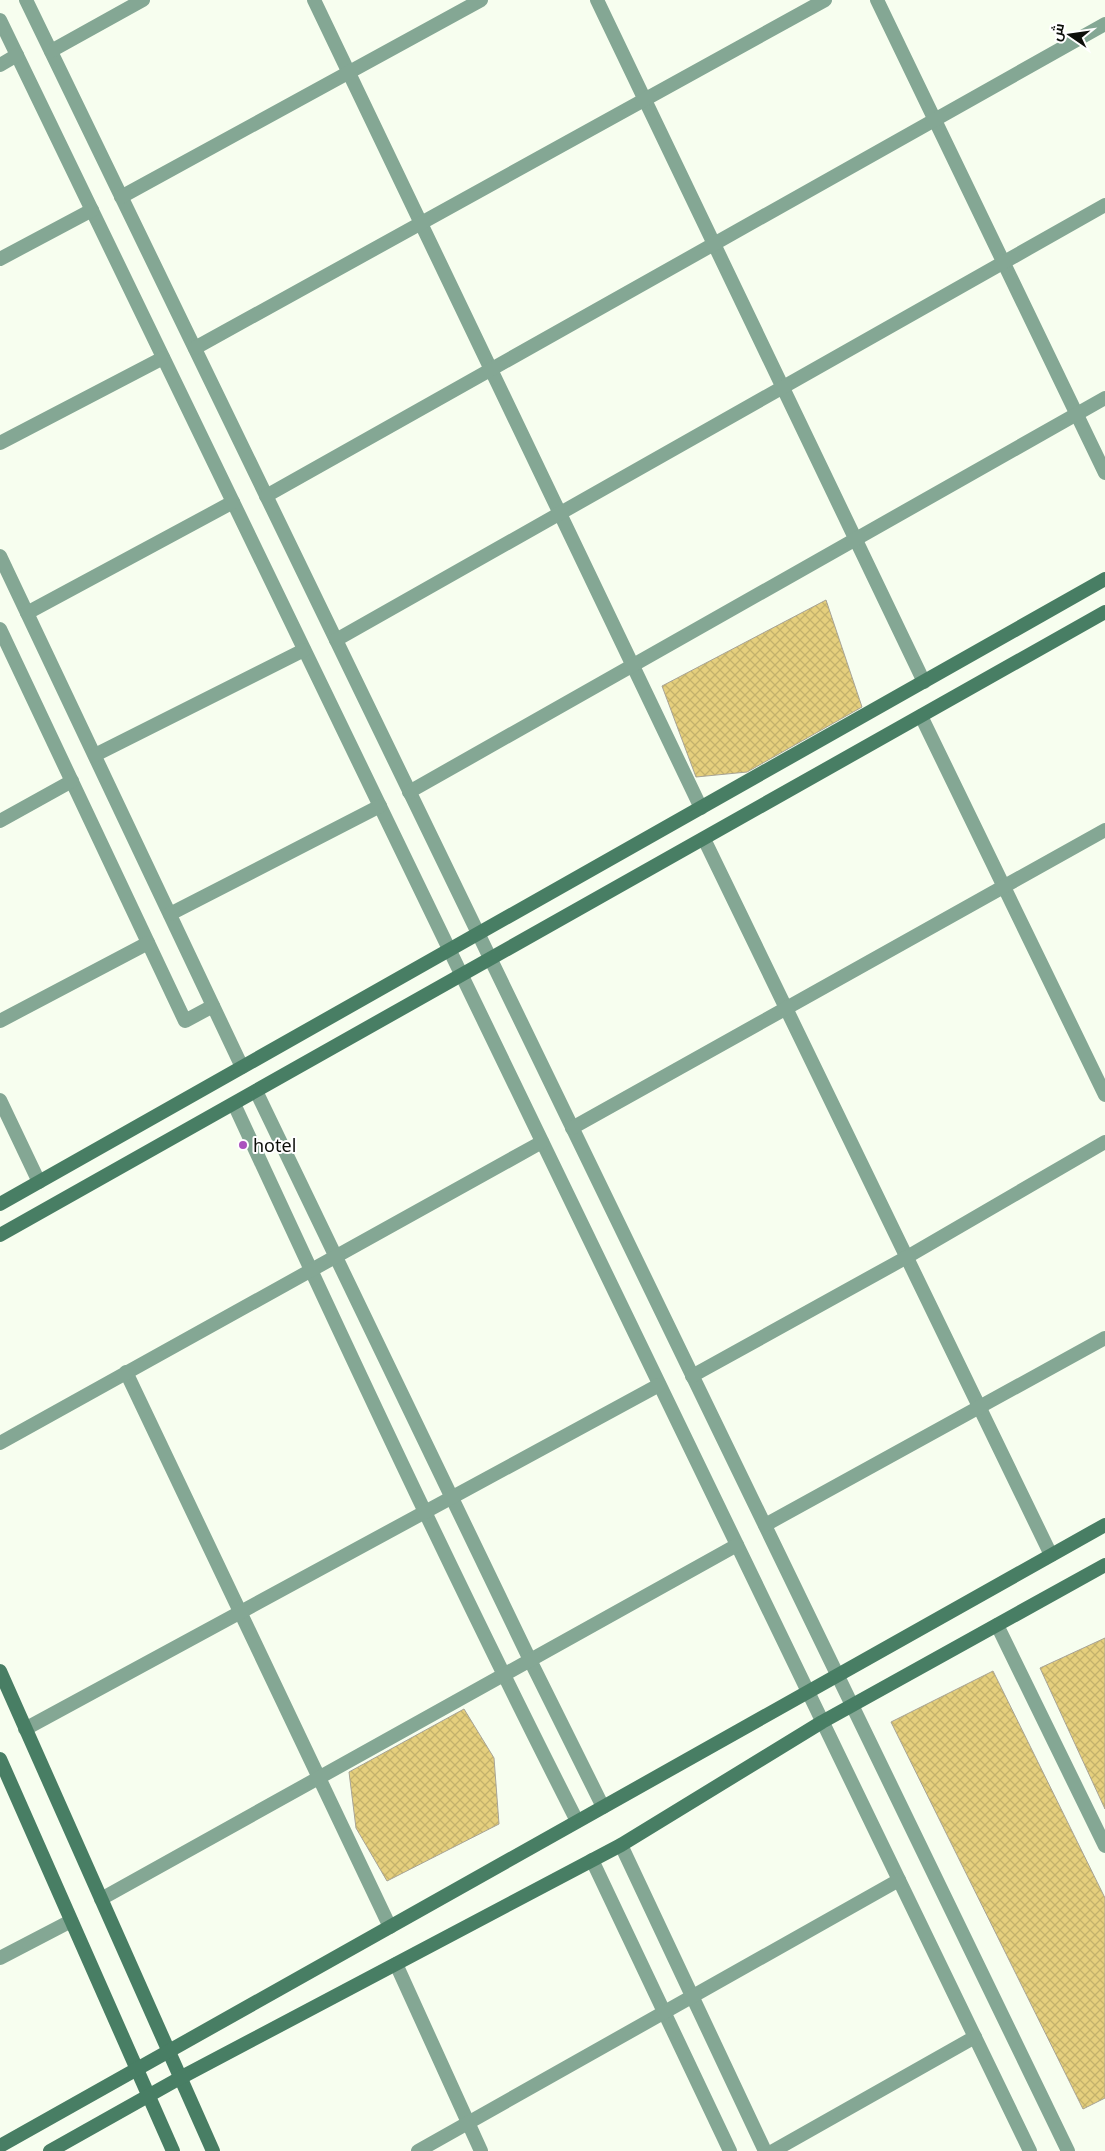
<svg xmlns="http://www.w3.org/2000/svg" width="1105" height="2151" font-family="'Noto Sans',Cairo,sans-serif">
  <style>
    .building { fill: url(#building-cross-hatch); stroke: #a7a395 }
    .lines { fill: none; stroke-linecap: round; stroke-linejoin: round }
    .minor { stroke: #84a794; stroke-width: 14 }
    .secondary { stroke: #487e64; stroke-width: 14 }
    .poi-dot { fill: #ab52be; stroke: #fff; stroke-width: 2 }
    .labels { text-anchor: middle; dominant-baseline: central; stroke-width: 4; stroke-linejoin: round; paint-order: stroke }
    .poi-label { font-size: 18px; fill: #0d0f0a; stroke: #fff; text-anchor: start }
  </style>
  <defs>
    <pattern id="building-cross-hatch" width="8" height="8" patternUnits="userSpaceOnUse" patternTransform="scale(1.25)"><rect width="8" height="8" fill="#e5cf7d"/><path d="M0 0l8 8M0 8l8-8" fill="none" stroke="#c3b16b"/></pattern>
  </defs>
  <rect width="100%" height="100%" fill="#f7feef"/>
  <g class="building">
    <polygon points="826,600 862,707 747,772 696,777 662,686"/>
    <polygon points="1105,1638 1105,1809 1040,1668"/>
    <polygon points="993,1671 1105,1898 1105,2098 1083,2109 891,1722"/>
    <polygon points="464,1709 494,1758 499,1824 387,1881 356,1828 349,1772"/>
  </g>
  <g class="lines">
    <g class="minor">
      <polyline points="26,0 1068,2151"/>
      <polyline points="314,0 701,808"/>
      <polyline points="597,0 924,682"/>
      <polyline points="877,0 1105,473"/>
      <polyline points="0,20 1030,2151"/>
      <polyline points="51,51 143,0"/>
      <polyline points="0,65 17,55"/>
      <polyline points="121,197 481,0"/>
      <polyline points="0,259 92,210"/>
      <polyline points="195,348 825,0"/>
      <polyline points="0,443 163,358"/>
      <polyline points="266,496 1105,24"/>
      <polyline points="0,556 242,1067"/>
      <polyline points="27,613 233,502"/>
      <polyline points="0,629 185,1021 213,1006"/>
      <polyline points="336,640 1105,205"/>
      <polyline points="921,716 1105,1095"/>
      <polyline points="95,755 304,650"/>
      <polyline points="409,792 1105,398"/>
      <polyline points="0,821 72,781"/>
      <polyline points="704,839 1051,1555"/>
      <polyline points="170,914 380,806"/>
      <polyline points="0,1021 148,943"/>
      <polyline points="256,1091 530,1660 603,1807"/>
      <polyline points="0,1100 39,1182"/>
      <path d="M234,1104C345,1344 457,1585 577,1821"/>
      <polyline points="572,1128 1105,830"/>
      <polyline points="126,1372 390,1927"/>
      <polyline points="692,1376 907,1257 1105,1142"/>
      <polyline points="0,1443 542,1142"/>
      <polyline points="765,1525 1105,1338"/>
      <polyline points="997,1625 1105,1846"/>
      <polyline points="25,1729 659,1385"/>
      <polyline points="621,1845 765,2151"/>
      <polyline points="592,1860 730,2151"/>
      <polyline points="101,1899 737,1545"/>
      <polyline points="0,1958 71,1921"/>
      <polyline points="396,1964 481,2151"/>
      <polyline points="418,2151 899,1880"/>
      <polyline points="773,2151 975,2037"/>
    </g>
    <g class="secondary">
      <polyline points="0,1204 1105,579"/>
      <polyline points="0,1235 1105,612"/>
      <polyline points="0,1671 213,2151"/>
      <polyline points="0,1759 173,2151"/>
      <polyline points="0,2146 1105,1525"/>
      <polyline points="50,2151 180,2078 621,1845 822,1722 1105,1565"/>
    </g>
  </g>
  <circle class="poi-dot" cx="243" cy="1145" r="5"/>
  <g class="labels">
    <g class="poi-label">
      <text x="253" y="1145">hotel</text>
    </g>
  </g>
  <g transform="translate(1070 35) rotate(283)" stroke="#ffffff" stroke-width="4" paint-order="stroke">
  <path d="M0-4L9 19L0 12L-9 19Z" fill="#0d0f0a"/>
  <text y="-8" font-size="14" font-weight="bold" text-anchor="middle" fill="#0d0f0a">ش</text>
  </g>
</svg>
